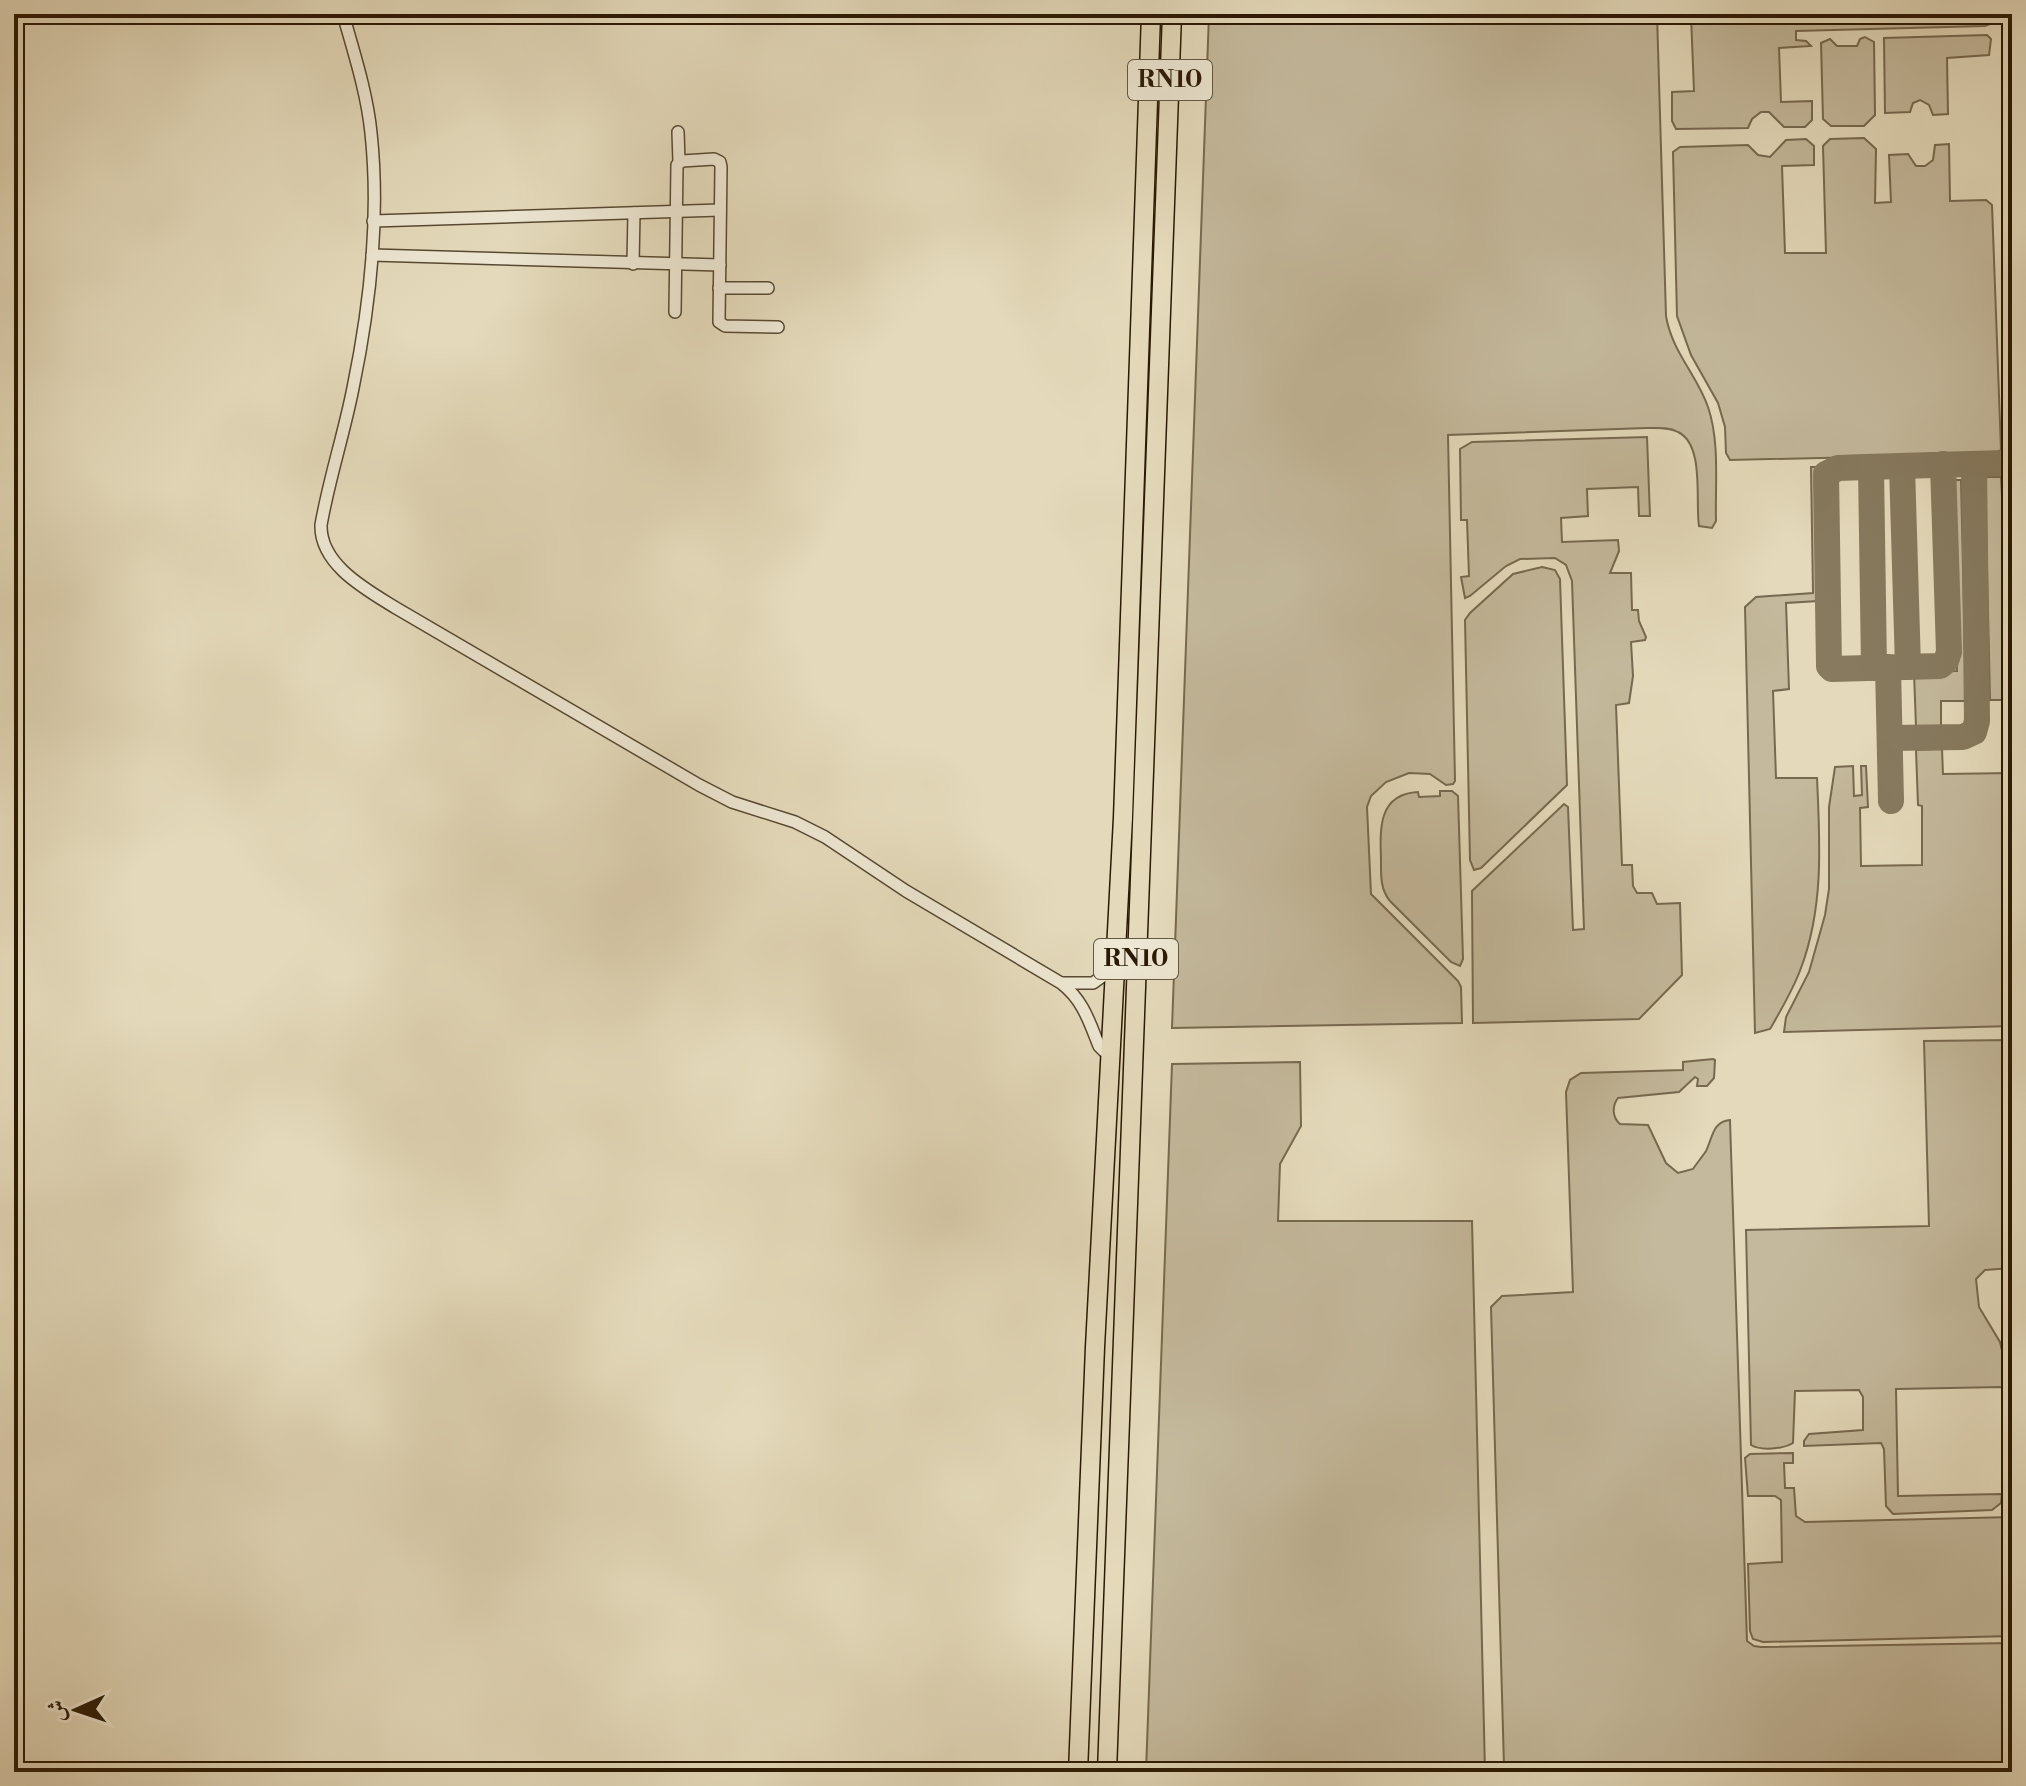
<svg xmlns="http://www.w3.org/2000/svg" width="2026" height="1786" font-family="'Libre Bodoni',Amiri,serif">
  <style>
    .green { fill: #c4b99c; stroke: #776950; stroke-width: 2 }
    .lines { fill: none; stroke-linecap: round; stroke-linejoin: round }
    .taxiway { stroke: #877a5f; stroke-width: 26 }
    .minor-casing { stroke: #584931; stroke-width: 14 }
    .trunk-casing { stroke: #2a1903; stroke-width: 21 }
    .minor { stroke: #ede7d3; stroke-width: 11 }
    .trunk { stroke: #e4dabb; stroke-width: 18 }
    .labels { text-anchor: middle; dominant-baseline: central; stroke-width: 7; stroke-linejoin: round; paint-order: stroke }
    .shield { fill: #ede7d3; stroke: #645741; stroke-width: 2 }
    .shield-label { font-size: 24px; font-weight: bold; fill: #2a1903 }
  </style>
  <rect width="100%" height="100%" fill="#e4dabb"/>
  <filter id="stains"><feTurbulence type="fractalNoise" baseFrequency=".0025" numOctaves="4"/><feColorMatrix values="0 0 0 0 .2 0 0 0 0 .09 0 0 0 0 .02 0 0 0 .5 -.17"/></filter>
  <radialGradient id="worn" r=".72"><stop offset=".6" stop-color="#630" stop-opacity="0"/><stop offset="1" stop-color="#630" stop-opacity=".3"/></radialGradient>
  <g class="green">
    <path d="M1209,14H1657L1666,316C1672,352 1697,375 1708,407C1720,442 1715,485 1716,521L1712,528L1699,526C1695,501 1705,445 1678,432C1669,427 1657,428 1647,428L1448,435L1455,781L1453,784L1446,785L1430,774L1409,773L1386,782L1371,796L1367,807L1371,894L1458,981L1461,987L1462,1023L1172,1028Z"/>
    <polygon points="1740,14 1992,14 1990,24 1985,26 1796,31 1796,40 1806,41 1811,46 1779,48 1781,102 1812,101 1812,120 1805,127 1784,127 1769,112 1761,112 1752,119 1748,128 1676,129 1672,121 1672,92 1694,91 1691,16"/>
    <polygon points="1987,35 1991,39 1989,55 1947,58 1948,114 1933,115 1929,105 1920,100 1913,103 1910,112 1885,113 1884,38"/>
    <polygon points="1865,37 1874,42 1875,115 1864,126 1831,126 1823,119 1821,43 1830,39 1837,46 1857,46 1860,39"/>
    <polygon points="1864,138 1876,149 1875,203 1891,202 1889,155 1908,154 1916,166 1925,166 1933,160 1935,145 1949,144 1950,201 1986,200 1992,205 2001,450 1993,454 1730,460 1726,453 1725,427 1718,403 1691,355 1677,316 1673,152 1680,147 1748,145 1758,155 1770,157 1786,140 1806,139 1814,146 1814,165 1782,166 1785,253 1826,253 1823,146 1830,139"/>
    <polygon points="1647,437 1650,516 1639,516 1638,487 1587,489 1588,516 1561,518 1562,542 1618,540 1619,551 1610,573 1631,573 1632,610 1638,610 1639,621 1646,637 1645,640 1631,642 1633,676 1629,703 1616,705 1622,865 1632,865 1633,886 1637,893 1652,893 1657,904 1680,903 1682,975 1639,1019 1473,1023 1472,891 1564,804 1568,807 1573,930 1584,929 1572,581 1566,565 1555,558 1520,559 1506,566 1470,596 1465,598 1461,577 1469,576 1467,520 1461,520 1460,449 1472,442"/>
    <path d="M1811,467H1816L1818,601L1786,603L1789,689L1773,691L1776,778H1817C1820,842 1824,907 1801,968C1793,990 1781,1010 1770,1029L1755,1033L1745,607L1756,597L1813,593Z"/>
    <polygon points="1985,477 2001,477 2004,536 2012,561 2012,700 1990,700"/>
    <polygon points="1952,480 1961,480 1966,701 1941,701 1941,727 1916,727 1914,672 1957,671"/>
    <polygon points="1542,567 1555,570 1560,579 1567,785 1481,868 1474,870 1470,860 1465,620 1470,613 1513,574"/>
    <polygon points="1942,749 1943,774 2012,773 2012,1026 1784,1032 1786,1017 1809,972 1825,915 1829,889 1829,807 1835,767 1853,766 1854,796 1862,795 1861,766 1866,766 1868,807 1860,808 1861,866 1922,865 1922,806 1918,805 1916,750"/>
    <path d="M1440,791H1452L1458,796L1463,959L1460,966L1451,962L1390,901C1380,889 1381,875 1381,859C1380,829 1378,794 1418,792L1419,797L1440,796Z"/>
    <path d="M2012,1040V1268L1985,1270L1976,1279L1979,1307L2000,1342L2010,1384L2007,1479L2003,1482L2002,1387L1896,1389L1898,1496L2002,1494L2001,1503L1992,1510L1893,1514L1886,1506L1884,1449L1881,1443L1804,1446V1441L1809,1434L1863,1430V1397L1859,1390L1795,1391L1793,1443C1783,1449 1761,1451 1751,1445L1746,1230L1929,1226L1924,1041Z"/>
    <path d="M1713,1059L1715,1060L1714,1078L1707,1086H1697L1698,1079L1695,1077L1679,1092L1618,1098C1612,1106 1612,1117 1620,1124L1648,1125L1666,1163L1678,1173L1693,1169C1697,1163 1702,1157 1706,1151C1713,1137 1712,1122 1730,1120L1747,1641L1754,1646L1761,1647L2012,1643V1772H1745L1744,1764L1509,1772L1504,1766L1491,1307L1502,1296L1573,1292L1566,1092L1570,1080L1581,1073L1683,1070V1062Z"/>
    <polygon points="1300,1062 1301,1126 1280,1164 1278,1221 1472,1221 1485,1772 1146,1772 1172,1064"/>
    <polygon points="1793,1453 1793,1463 1784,1463 1785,1488 1794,1488 1796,1516 1805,1522 2012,1517 2012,1636 1763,1642 1753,1639 1750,1631 1748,1564 1782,1562 1781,1500 1775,1496 1748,1496 1745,1458 1750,1454"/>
  </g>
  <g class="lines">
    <g class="taxiway">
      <path d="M1943,464L1949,652L1946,661L1940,666L1832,669L1829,666L1826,474L1838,468C1896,466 1954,464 2012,463"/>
      <polyline points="1902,466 1908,667"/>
      <polyline points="1871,467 1874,668"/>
      <polyline points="1888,667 1891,801"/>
      <polyline points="1890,738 1963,737 1974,732 1977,721 1974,464"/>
    </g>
    <defs>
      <g id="minor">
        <path d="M343,14C354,53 367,93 371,133C380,217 370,306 353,388C344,434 329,479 321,525C320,565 367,590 396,608L699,785L732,802L795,822L825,837L906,891L1061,983C1083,1000 1089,1021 1099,1046L1104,1051L1111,1053"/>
        <polyline points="678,132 679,162"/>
        <polyline points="373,221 720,210"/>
        <polyline points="372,255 720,265"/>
        <polyline points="633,264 634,213"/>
        <polyline points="719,288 768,288"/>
        <polyline points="675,312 677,165 682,161 714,159 720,162 721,167 719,322 725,326 778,327"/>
        <polyline points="1062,983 1093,983 1114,968"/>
      </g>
      <g id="trunk">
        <polyline points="1078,1772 1095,1347 1123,818 1151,14"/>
        <polyline points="1107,1772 1172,14"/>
      </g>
    </defs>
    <use href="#minor" class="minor-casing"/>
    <use href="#trunk" class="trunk-casing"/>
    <use href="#minor" class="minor"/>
    <use href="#trunk" class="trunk"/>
  </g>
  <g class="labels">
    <g class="shield">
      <rect x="1128" y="60" width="84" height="40" rx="6"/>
      <rect x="1094" y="939" width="84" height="40" rx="6"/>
    </g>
    <g class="shield-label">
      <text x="1170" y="80">RN10</text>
      <text x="1136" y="959">RN10</text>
    </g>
  </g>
  <rect width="2026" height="1786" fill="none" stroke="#e4dabb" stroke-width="48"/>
  <rect x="16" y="16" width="1994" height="1754" fill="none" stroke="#2a1903" stroke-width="4"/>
  <rect x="24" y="24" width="1978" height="1738" fill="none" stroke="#2a1903" stroke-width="2"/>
  <g transform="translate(76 1710) rotate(267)" stroke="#ede7d3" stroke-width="6" paint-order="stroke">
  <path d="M0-6L14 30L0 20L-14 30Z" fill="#2a1903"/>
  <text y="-12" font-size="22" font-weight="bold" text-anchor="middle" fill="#2a1903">ش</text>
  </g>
  <rect width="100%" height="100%" filter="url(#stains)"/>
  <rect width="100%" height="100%" fill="url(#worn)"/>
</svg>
